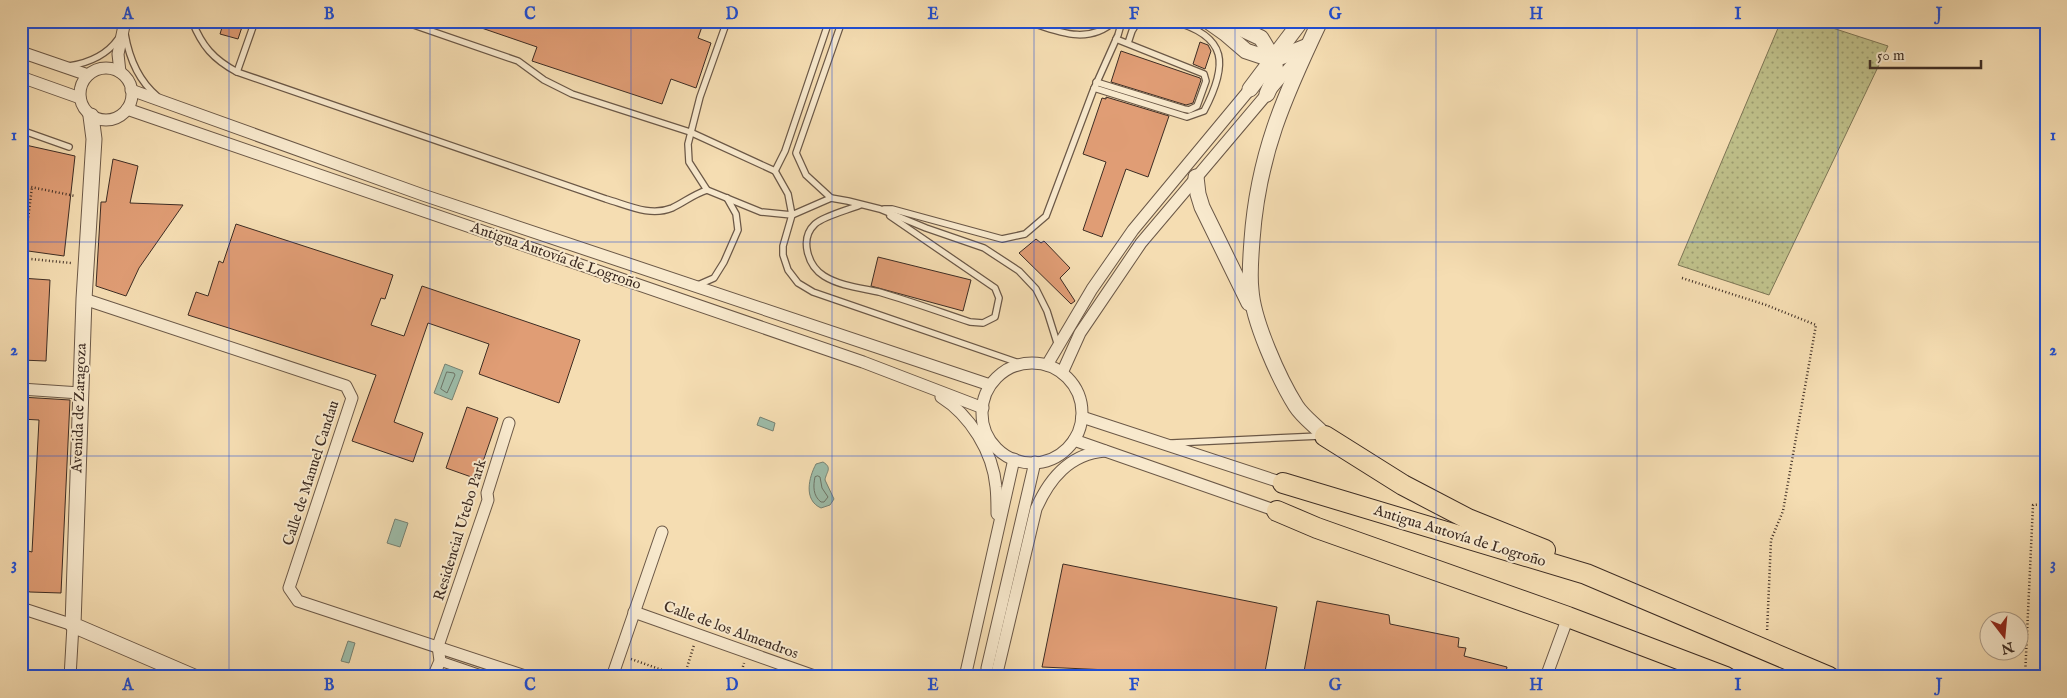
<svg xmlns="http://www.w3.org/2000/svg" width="2067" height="698" font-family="'IM FELL English',serif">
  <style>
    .grass { fill: url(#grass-dots); stroke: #7e7656 }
    .water { fill: #9dbca9; stroke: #778273 }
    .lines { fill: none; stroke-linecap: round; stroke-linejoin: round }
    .shore { stroke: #6d7466; stroke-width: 1 }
    .building { fill: #e09d75; stroke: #3d2c23 }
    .service-casing { stroke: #6b5847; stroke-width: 8 }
    .pedestrian-casing { stroke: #6b5847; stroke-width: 11 }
    .minor-casing { stroke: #6b5847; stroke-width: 13 }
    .tertiary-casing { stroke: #6b5847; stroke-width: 17 }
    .trunk-casing { stroke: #3d2c23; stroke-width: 22 }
    .path { stroke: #3d2c23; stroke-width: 2.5; stroke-dasharray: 1 2.5; stroke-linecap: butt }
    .service { stroke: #f8e9cd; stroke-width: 5.5 }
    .pedestrian { stroke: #f8e9cd; stroke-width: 9 }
    .minor { stroke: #f8e9cd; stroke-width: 11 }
    .tertiary { stroke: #f8e9cd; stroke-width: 15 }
    .trunk { stroke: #f5ddb2; stroke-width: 20 }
    .grid { fill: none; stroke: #1d4ed8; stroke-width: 1; stroke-opacity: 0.55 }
    .labels { text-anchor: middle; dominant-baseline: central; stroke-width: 4; stroke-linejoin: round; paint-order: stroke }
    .street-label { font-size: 15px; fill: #3d2c23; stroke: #f8e9cd }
    .neatline { fill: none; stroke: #1d4ed8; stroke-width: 2 }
    .grid-label { font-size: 16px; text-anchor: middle; font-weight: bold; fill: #1d4ed8 }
  </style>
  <defs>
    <pattern id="grass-dots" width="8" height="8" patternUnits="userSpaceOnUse" patternTransform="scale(1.25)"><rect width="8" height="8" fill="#bfc08a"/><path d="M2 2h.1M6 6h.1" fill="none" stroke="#9c9c70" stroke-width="1.8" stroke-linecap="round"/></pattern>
  </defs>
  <rect width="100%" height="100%" fill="#f5ddb2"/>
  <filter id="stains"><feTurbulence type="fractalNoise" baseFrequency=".004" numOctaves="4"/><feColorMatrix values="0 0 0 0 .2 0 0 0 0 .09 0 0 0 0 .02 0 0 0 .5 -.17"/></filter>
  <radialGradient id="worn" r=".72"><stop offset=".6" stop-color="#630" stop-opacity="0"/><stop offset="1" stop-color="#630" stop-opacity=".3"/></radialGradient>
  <polygon class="grass" points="1781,21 1811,21 1888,46 1769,295 1678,265"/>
  <g class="water">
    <polygon points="445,364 463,371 452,400 434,393"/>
    <polygon points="760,417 775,423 773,431 757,425"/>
    <path d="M823,462C833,468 826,472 825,480L834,499L830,505L821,508C803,500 809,477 816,464Z"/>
    <polygon points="395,519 408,523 400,547 387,543"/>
    <polygon points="348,641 355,643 349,663 341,661"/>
  </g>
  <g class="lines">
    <g class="shore">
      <polygon points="447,372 454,373 455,375 447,393 441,389"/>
      <path d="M818,476L820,477L822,488L828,497L824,502H821C813,496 813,486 815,477Z"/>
    </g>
  </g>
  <g class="building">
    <polygon points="224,21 244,21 238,39 220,34"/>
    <polygon points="467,21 704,21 698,38 711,43 696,88 671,79 662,104 532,61 537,47 467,23"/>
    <polygon points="1200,42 1208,45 1211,51 1205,69 1193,64"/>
    <polygon points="1121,51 1200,78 1201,80 1193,103 1186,105 1111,82"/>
    <polygon points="1106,97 1169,116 1148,177 1126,169 1102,237 1083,230 1106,162 1083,154 1102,98 1106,99"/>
    <polygon points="21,144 75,156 64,256 21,250"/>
    <polygon points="113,159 138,166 130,203 183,205 139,268 126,296 96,286 101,202 106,202"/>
    <polygon points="236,224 393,275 385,299 381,298 371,325 404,336 422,286 580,340 559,403 479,374 489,344 428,323 394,422 423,433 413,462 352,441 376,375 188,315 196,292 208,296 219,261 223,263"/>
    <polygon points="1036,239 1041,243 1044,241 1070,268 1060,278 1075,301 1071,304 1019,253"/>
    <polygon points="878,257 971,280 963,311 871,286"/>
    <polygon points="21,278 50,280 46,361 21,360"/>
    <polygon points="21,397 70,400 61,593 30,592 21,589 21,549 32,552 39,420 21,419"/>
    <polygon points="467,407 498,418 477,479 446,468"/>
    <polygon points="1063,564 1277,607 1264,677 1042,667"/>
    <polygon points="1317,601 1389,615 1390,624 1459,638 1458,647 1466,648 1464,656 1507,667 1505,677 1303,677"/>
  </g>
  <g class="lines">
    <defs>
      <g id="service">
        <path d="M192,21C202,46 213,59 237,72L606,199C627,205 650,217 672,208C685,202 692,195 707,190"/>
        <polyline points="402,21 518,61 544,80 572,94 690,132 775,171 788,194 792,215 783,246 783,255 788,270 798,283 813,292 1022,364"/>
        <polyline points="727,21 700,97 688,144 689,162 707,190 761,212 792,215 831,198 848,201 880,209 926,228 984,248 1019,271 1036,289 1047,311 1058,346"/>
        <path d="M1026,21C1057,31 1087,46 1115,21"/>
        <path d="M125,34C129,57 139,81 157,96"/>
        <polyline points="1128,43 1132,31 1138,21"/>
        <path d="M69,66C88,63 106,56 118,39"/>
        <polyline points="237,72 255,21"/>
        <polyline points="1096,82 1184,109 1189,110 1197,106 1206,81 1204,74 1116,39"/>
        <path d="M1094,88L1187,117L1204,111C1228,65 1229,36 1172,21"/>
        <polyline points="21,130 69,147"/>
        <polyline points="775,171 785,151 829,21"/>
        <polyline points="831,198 806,175 796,153 842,21"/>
        <path d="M860,205C848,210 824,216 815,224C799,239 808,266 824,276C840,286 861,288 879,292C910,301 940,312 970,322L983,323L995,317L999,298L995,288L890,216"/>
        <polyline points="884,209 892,209 1002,239 1025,234 1046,216 1093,91 1118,35 1122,21"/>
        <polyline points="698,285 714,278 724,262 738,230 736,214 727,198"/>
        <polyline points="1172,443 1320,436"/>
      </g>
      <polyline id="pedestrian" points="440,661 487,677"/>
      <g id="minor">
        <polyline points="21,52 88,75"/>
        <circle cx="106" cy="94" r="26"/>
        <polyline points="120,72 118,54 125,21"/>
        <polyline points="21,77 80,98"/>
        <polyline points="131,90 423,195 990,385"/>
        <polyline points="127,109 863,362 983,408"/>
        <polyline points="84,299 346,386 352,398 289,588 298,601 528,677"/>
        <circle cx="1032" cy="413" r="50"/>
        <polyline points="1047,365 1092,289 1133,230 1250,89"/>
        <polyline points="1062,373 1080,333 1141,243 1300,55"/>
        <polyline points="21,389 80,393"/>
        <path d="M941,397C970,415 993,452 996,487C997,496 997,505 997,514"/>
        <polyline points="1082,417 1283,483"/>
        <polyline points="1074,440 1277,511"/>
        <polyline points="21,608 73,625 70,677"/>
        <polyline points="634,612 817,677"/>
        <polyline points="433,677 440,661 438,646 488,500 487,493 509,423"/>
        <polyline points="612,677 662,532"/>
        <polyline points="965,677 1014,459"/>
        <polyline points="987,677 987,668 1035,462"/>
        <path d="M996,677L1036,509C1049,479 1069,454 1105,451"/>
        <polyline points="1546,677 1568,617"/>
      </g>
      <g id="tertiary">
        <polyline points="1208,21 1225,33 1246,51 1273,60 1308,46"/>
        <polyline points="1225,21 1261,38 1267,48 1275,65 1276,73 1267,94"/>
        <path d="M1320,21C1284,97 1258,155 1252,240C1251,256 1249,274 1251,290C1253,321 1279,379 1296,406C1303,417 1316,426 1325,436"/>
        <polyline points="1250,89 1301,21"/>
        <polyline points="91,116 94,139 84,299 73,625 194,677"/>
        <polyline points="1196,177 1198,194 1202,207 1249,303"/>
      </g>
      <g id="trunk">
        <polyline points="1325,436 1403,485 1468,519 1545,550"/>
        <polyline points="1283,483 1586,574 1829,677"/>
        <polyline points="1277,511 1317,528 1568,617 1726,677"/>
      </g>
    </defs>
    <use href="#service" class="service-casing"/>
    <use href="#pedestrian" class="pedestrian-casing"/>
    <use href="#minor" class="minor-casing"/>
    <use href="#tertiary" class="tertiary-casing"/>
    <use href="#trunk" class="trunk-casing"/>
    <g class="path">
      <polyline points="21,185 75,196"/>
      <polyline points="21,258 71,263"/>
      <polyline points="23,259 32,187"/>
      <polyline points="1682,278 1766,305 1816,325 1783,511 1771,540 1767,632"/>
      <polyline points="631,659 682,677"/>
      <polyline points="684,677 694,645"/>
      <polyline points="740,677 744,663"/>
      <polyline points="2025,677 2033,505 2046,504"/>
    </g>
    <use href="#service" class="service"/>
    <use href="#pedestrian" class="pedestrian"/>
    <use href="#minor" class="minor"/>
    <use href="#tertiary" class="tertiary"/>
    <use href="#trunk" class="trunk"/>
  </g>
  <path class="grid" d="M229,21V677M430,21V677M631,21V677M832,21V677M1034,21V677M1235,21V677M1436,21V677M1637,21V677M1838,21V677M21,242H2046M21,456H2046"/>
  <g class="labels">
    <g class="street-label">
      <text transform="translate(556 256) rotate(19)">Antigua Autovía de Logroño</text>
      <text transform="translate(79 408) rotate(-88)">Avenida de Zaragoza</text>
      <text transform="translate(311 473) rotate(-72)">Calle de Manuel Candau</text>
      <text transform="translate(460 530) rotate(-73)">Residencial Utebo Park</text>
      <text transform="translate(1460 536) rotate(17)">Antigua Autovía de Logroño</text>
      <text transform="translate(731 630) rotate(20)">Calle de los Almendros</text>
    </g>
  </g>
  <rect width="2067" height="698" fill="none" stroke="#f5ddb2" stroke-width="55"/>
  <g transform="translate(2004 636) rotate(164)"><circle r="24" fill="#f8e9cd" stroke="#ad9d89"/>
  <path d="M0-4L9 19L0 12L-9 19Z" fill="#8f2418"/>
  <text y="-8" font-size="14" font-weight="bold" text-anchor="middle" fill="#3d2c23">N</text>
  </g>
  <path d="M1870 60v8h111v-8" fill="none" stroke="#3d2c23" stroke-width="2.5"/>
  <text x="1877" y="60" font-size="15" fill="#3d2c23" stroke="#f8e9cd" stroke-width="4" paint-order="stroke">50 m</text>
  <rect x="28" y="28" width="2012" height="642" class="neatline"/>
  <g class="grid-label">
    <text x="128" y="19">A</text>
    <text x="329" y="19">B</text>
    <text x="530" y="19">C</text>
    <text x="732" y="19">D</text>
    <text x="933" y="19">E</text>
    <text x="1134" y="19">F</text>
    <text x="1335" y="19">G</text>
    <text x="1536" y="19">H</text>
    <text x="1738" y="19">I</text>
    <text x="1939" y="19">J</text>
    <text x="14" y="140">1</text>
    <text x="2053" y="140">1</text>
    <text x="14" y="355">2</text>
    <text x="2053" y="355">2</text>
    <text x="14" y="569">3</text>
    <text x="2053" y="569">3</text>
    <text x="128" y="690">A</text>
    <text x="329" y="690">B</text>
    <text x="530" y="690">C</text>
    <text x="732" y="690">D</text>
    <text x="933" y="690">E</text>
    <text x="1134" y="690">F</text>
    <text x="1335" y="690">G</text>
    <text x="1536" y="690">H</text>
    <text x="1738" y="690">I</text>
    <text x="1939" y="690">J</text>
  </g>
  <rect width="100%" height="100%" filter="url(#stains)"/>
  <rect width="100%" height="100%" fill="url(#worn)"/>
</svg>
